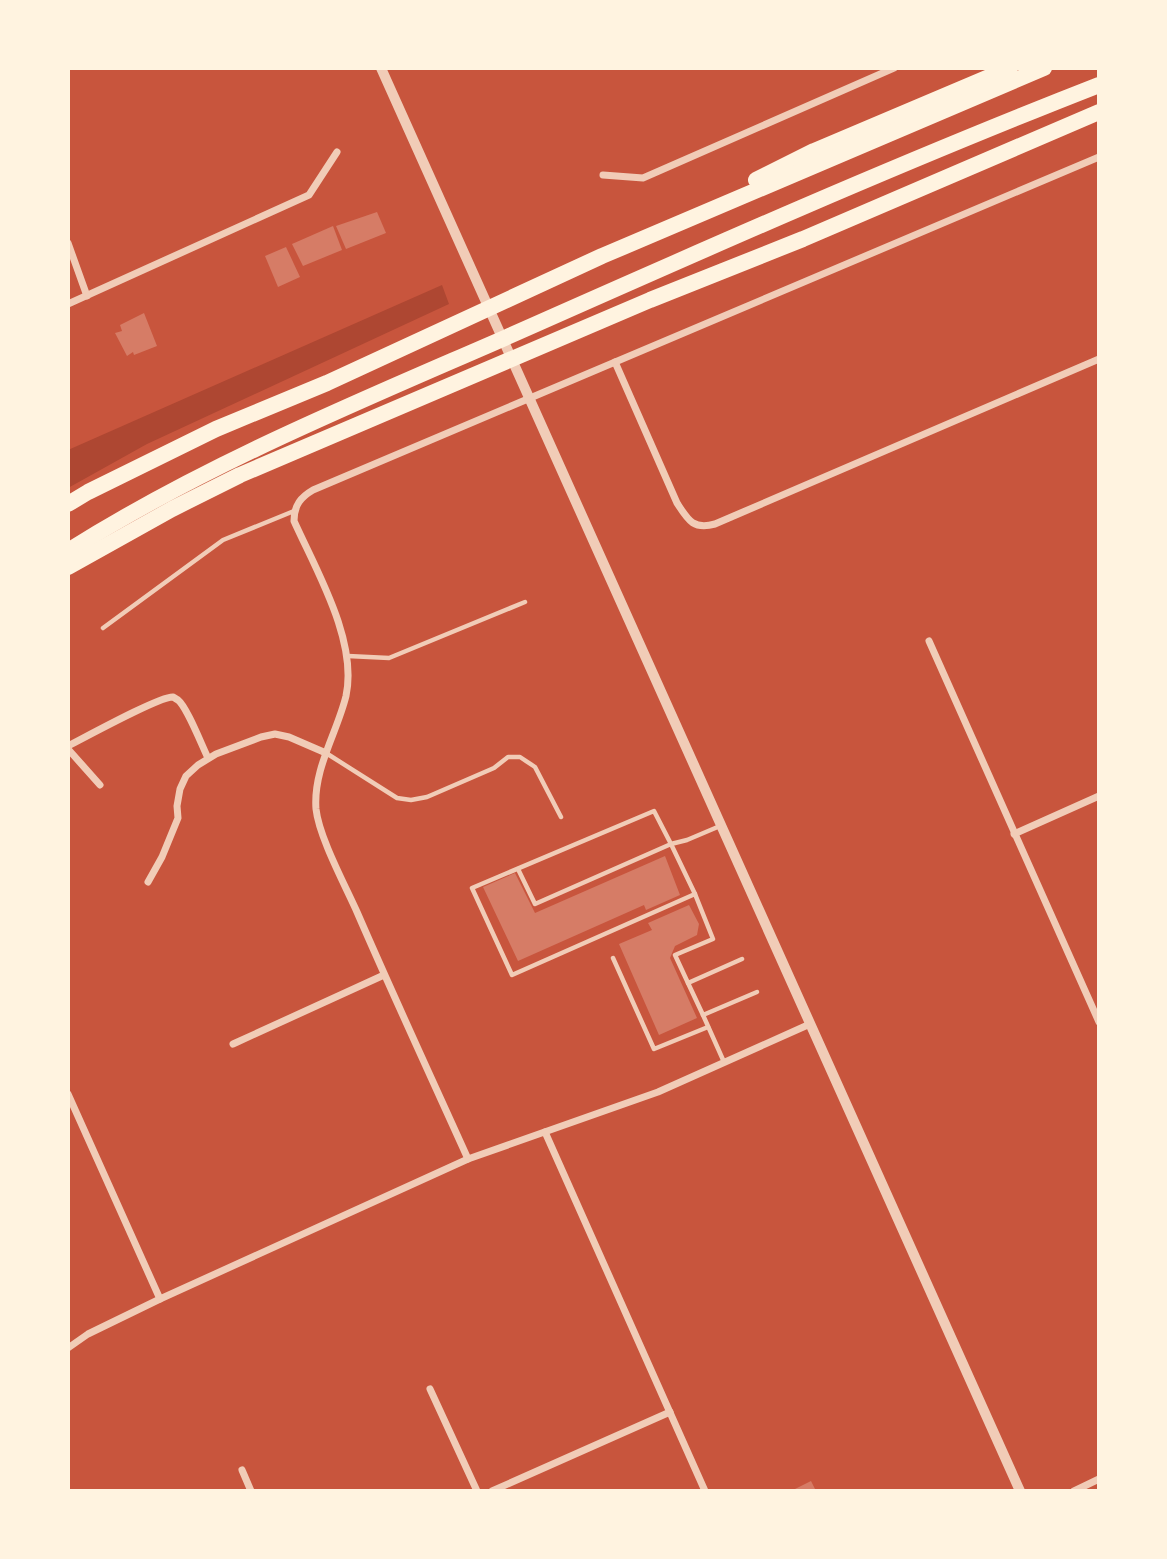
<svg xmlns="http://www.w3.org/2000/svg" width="1167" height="1559" font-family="Georgia,serif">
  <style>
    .green { fill: #ae4732 }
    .building { fill: #d67c66 }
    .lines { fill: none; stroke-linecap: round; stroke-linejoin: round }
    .service { stroke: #f1ccb7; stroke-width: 4.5 }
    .minor { stroke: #f1ccb7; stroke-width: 7 }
    .tertiary { stroke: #f1ccb7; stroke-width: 10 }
    .motorway { stroke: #fff3e0; stroke-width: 16 }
  </style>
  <rect width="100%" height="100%" fill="#c8553d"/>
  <polygon class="green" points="442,285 449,304 147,444 68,488 68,450"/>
  <g class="building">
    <polygon points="377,212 386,233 346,249 336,226"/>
    <polygon points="333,226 342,250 303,266 292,244"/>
    <polygon points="286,247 300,277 278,287 265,256"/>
    <polygon points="144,313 157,346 134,355 133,352 127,356 115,333 122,331 120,325"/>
    <polygon points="665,856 680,895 646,910 644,905 518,961 483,887 515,873 535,913"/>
    <polygon points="689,905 699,924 697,935 675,946 670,958 697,1018 659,1035 619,944 652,930 648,923"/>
    <polygon points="811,1481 816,1491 791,1491"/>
  </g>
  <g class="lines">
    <g class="service">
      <polyline points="103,628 223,540 294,511"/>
      <polyline points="348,656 389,658 525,602"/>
      <polyline points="326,753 397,798 411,800 427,797 494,768 508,757 520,757 535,767 561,817"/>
      <polyline points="720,826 687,840 671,844 654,811 472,888 512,975 695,894 713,939 675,955 688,983 742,959"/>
      <polyline points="518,869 535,904 671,844 695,894"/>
      <polyline points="613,958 654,1049 708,1027"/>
      <polyline points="688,983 703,1015 757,992"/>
      <polyline points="703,1015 724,1062"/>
    </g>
    <g class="minor">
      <polyline points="603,175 643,178 894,68"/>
      <polyline points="68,243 87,296"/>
      <polyline points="68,304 309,195 337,152"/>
      <path d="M615,362L677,503C688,520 693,530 715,524L1099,359"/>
      <polyline points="929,641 1099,1022"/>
      <path d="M68,746C84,738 160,696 173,697C175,698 176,699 178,700C187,707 202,746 208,758"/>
      <polyline points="68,749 100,785"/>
      <polyline points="1014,834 1099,796"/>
      <polyline points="148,882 162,857 178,818 177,806 180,789 186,776 198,765 216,754 261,737 275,734 289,737 326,753"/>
      <polyline points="233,1044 384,975"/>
      <polyline points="68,1094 160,1299"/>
      <polyline points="545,1132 705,1491"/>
      <path d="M468,1159C431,1077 393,995 357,912C345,885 319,837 316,809C313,769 337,733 346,696C358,641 316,570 294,521C294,505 301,497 313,490L1099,157"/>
      <polyline points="68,1348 88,1334 160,1299 468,1159 658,1092 810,1024"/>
      <polyline points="430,1389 477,1491"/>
      <polyline points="242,1470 251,1491"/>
      <polyline points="492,1491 670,1412"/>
      <polyline points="1074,1491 1099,1479"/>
    </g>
    <polyline class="tertiary" points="381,68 1020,1491"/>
    <g class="motorway">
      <polyline points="756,180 814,151 1010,68"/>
      <polyline points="68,504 88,492 216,429 327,383 602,256 1044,68"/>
      <path d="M68,551C206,464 358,402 507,337C703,250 899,163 1099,85"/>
      <polyline points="68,567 172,509 240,475 650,300 803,239 1099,112"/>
    </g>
  </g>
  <rect width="1167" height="1559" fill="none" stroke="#fff3e0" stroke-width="140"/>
</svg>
